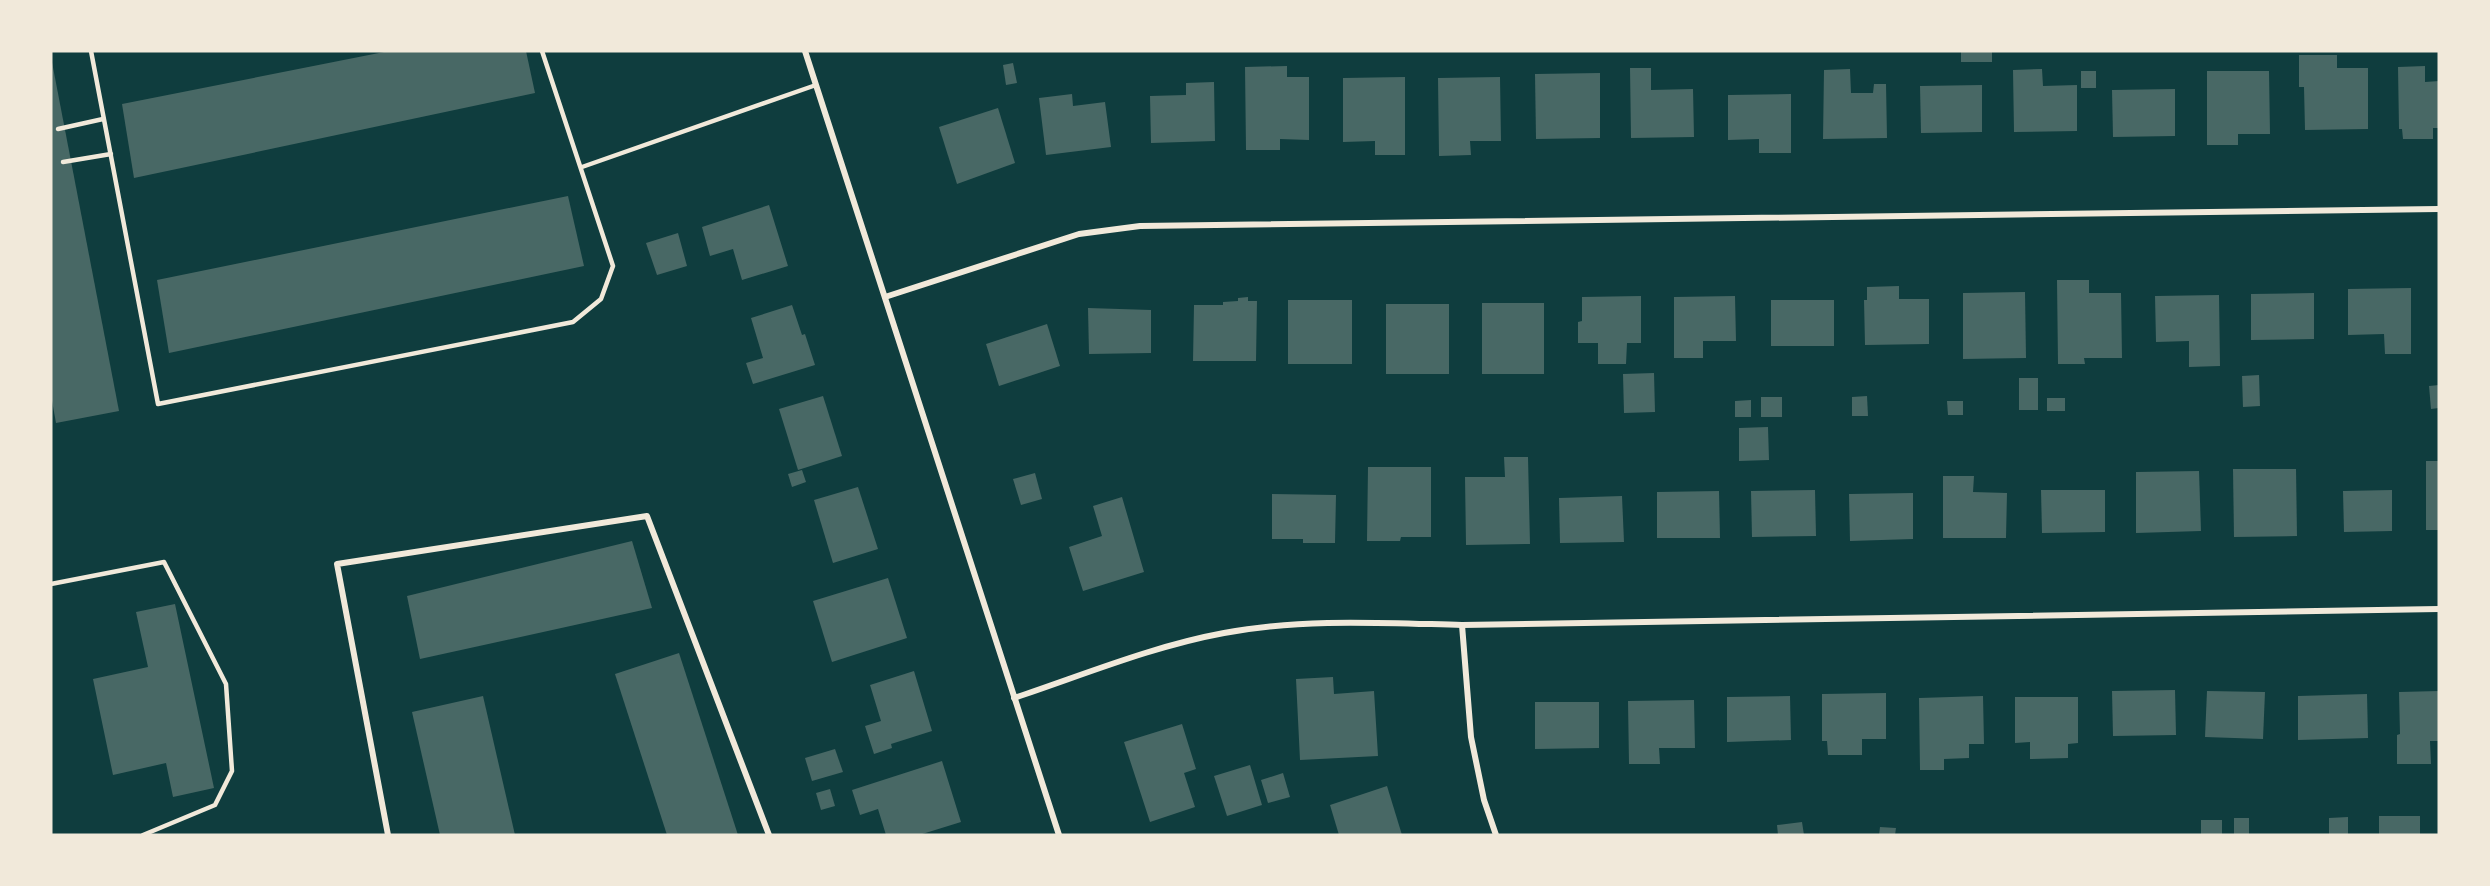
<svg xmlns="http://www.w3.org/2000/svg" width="2490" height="886" font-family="'DM Sans',sans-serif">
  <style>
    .building { fill: #486865 }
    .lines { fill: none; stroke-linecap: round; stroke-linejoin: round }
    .service { stroke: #f1e9da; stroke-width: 4.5 }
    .minor { stroke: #f1e9da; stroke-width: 6 }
  </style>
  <rect width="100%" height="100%" fill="#0f3d3e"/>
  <g class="building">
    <polygon points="389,51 526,51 535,93 134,178 122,104"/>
    <rect x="1961" y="51" width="31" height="11"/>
    <polygon points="2299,55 2337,55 2337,68 2368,68 2368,129 2305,130 2304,87 2299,87"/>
    <polygon points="51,57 119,411 56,423 51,395"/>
    <polygon points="1013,63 1017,83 1006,85 1003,65"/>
    <polygon points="1287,66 1287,77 1309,77 1309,140 1280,139 1280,150 1246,150 1245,67"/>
    <polygon points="2425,66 2425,82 2439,81 2439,128 2433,128 2433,139 2403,139 2402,129 2399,129 2398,67"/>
    <polygon points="1630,68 1651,68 1651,90 1693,89 1694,137 1631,138"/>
    <polygon points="1850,69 1851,93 1873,93 1874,84 1886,84 1887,138 1823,139 1824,70"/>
    <polygon points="2042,69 2043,86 2077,85 2077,131 2014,132 2013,70"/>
    <rect x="2081" y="71" width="15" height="17"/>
    <polygon points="2207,71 2269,71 2270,134 2238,134 2238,145 2207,145"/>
    <polygon points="1600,73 1600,138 1536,139 1535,74"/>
    <polygon points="1405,77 1405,155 1375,155 1375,141 1343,142 1343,78"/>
    <polygon points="1500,77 1501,141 1470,141 1471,155 1439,156 1438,78"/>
    <polygon points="1214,82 1215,141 1151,143 1150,96 1186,95 1186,83"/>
    <polygon points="1982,85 1982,132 1921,133 1920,86"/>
    <polygon points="2175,89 2175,136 2113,137 2112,90"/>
    <polygon points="1072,94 1073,106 1105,102 1111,147 1046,155 1039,98"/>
    <polygon points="1791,94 1791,153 1759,153 1759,139 1728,140 1728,95"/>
    <polygon points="998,108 1015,163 957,184 939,127"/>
    <polygon points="568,196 584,266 169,353 157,280"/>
    <polygon points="769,205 788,266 742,280 733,249 710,256 702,227"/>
    <polygon points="678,233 687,266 657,275 646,243"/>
    <polygon points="2057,280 2089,280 2089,293 2121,293 2122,358 2084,358 2085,364 2058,364"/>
    <polygon points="1899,286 1899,299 1929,299 1929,344 1865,345 1864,300 1867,300 1867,287"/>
    <polygon points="2411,288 2411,354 2385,354 2384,334 2348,335 2348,289"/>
    <polygon points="2025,292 2026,358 1963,359 1963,293"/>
    <polygon points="2314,293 2314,339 2251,340 2251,294"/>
    <polygon points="2219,295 2220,366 2189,367 2189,341 2156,342 2155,296"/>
    <polygon points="1641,296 1641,343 1627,343 1626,364 1598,364 1598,343 1578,343 1578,322 1582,321 1582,297"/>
    <polygon points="1735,296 1736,341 1703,341 1703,358 1674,358 1674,297"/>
    <polygon points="1248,297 1248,301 1257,301 1256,361 1193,361 1194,305 1223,305 1223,302 1238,301 1238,298"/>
    <rect x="1288" y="300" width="64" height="64"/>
    <rect x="1771" y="300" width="63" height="46"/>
    <rect x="1482" y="303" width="62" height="71"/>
    <rect x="1386" y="304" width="63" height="70"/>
    <polygon points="792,305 802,335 805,334 815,365 753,384 746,363 763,358 751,318"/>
    <polygon points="1088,308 1151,310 1151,353 1089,354"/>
    <polygon points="1047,324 1060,366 999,386 986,344"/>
    <polygon points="1654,373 1655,412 1624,413 1623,374"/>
    <polygon points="2259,375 2260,406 2243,407 2242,376"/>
    <rect x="2019" y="378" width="19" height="32"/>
    <polygon points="2439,385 2439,408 2431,409 2429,386"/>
    <polygon points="823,396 842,456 798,470 779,409"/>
    <polygon points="1867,396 1868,416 1852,416 1852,397"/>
    <rect x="1761" y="397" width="21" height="20"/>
    <rect x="2047" y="398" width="18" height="13"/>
    <polygon points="1751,400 1751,417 1735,417 1735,401"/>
    <polygon points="1947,401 1963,401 1963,415 1948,415"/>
    <polygon points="1768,427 1769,460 1739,461 1739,428"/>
    <polygon points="1504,457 1528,457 1530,544 1466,545 1465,477 1505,477"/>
    <rect x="2426" y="461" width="13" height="69"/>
    <polygon points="1368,467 1431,467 1431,537 1401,537 1400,541 1367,541"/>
    <polygon points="2233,469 2296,469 2297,536 2234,537"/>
    <polygon points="802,470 806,482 792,487 788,474"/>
    <polygon points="2199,471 2201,531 2136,533 2136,472"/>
    <polygon points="1035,473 1042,499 1021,505 1013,479"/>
    <polygon points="1943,476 1974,476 1973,492 2007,493 2006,538 1943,538"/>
    <polygon points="858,487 878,549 833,563 814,500"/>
    <polygon points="1815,490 1816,536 1752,537 1751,491"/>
    <polygon points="2041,490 2105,490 2105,532 2042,533"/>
    <polygon points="2392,490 2392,531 2344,532 2343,491"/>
    <polygon points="1719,491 1720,538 1657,538 1657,492"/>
    <polygon points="1913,493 1913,539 1850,541 1849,494"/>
    <polygon points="1272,494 1336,495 1335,543 1303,543 1303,539 1272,539"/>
    <polygon points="1622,496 1624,542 1560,543 1559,498"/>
    <polygon points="1122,497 1144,572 1083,591 1069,547 1102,536 1093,506"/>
    <polygon points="632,541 652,608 420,659 407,596"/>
    <polygon points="888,578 907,638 832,662 813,601"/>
    <polygon points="175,604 214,788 173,797 166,763 113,775 93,679 148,667 136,612"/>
    <polygon points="679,653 738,835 667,835 615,674"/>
    <polygon points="914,671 932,731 891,744 892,748 874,754 865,726 881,721 870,685"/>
    <polygon points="1333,677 1334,694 1374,691 1378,756 1300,760 1296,679"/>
    <polygon points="2175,690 2176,735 2113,736 2112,691"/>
    <polygon points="2207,691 2265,692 2263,739 2205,737"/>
    <polygon points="2439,691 2439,741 2430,741 2431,764 2397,764 2397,735 2400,734 2399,692"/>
    <polygon points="1886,693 1886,739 1862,739 1862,755 1828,755 1827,741 1822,741 1822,694"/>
    <polygon points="2367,694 2368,738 2298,740 2298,696"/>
    <polygon points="483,696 515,835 440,835 412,712"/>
    <polygon points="1790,696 1791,740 1727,742 1727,697"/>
    <polygon points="1983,696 1984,744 1969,744 1969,758 1944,759 1944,770 1920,770 1919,698"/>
    <polygon points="2015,697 2078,697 2078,743 2068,744 2068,758 2030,759 2030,742 2015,743"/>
    <polygon points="1694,700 1695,748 1659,748 1660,764 1629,764 1628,701"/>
    <polygon points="1535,702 1599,702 1599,748 1535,749"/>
    <polygon points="1182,724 1196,769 1184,773 1195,807 1150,822 1124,742"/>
    <polygon points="835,749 843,772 812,781 805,758"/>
    <polygon points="942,761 961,822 919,835 886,835 878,809 860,815 852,790"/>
    <polygon points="1250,765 1262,805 1227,816 1214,776"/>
    <polygon points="1283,773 1290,797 1268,803 1261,780"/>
    <polygon points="1387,786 1402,835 1339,835 1330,805"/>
    <polygon points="830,789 835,806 821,810 816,793"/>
    <polygon points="2379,816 2420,816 2420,835 2379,834"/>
    <polygon points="2348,817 2348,835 2329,835 2329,818"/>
    <rect x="2234" y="818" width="15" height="17"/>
    <rect x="2201" y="820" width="21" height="15"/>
    <polygon points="1802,822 1804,835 1778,835 1777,825"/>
    <polygon points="1880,827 1896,828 1895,835 1879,835"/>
  </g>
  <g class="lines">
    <g class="service">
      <polyline points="91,51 158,404 573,322 601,299 613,266 542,51"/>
      <polyline points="58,129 103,119"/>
      <polyline points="63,162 111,154"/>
      <polyline points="582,167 816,85"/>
      <polyline points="51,584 164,562 226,684 232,771 215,805 143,835"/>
    </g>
    <g class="minor">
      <polyline points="805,51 1059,835"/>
      <polyline points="885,297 1079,234 1140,226 2439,209"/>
      <polyline points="1462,625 1471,737 1484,800 1496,835"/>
      <path d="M1014,698C1083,675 1153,646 1224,633C1303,618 1383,623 1462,625L2439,609"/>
      <polyline points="388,835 337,564 647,516 769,835"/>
    </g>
  </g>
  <rect width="2490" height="886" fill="none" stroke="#f1e9da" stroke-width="105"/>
</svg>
